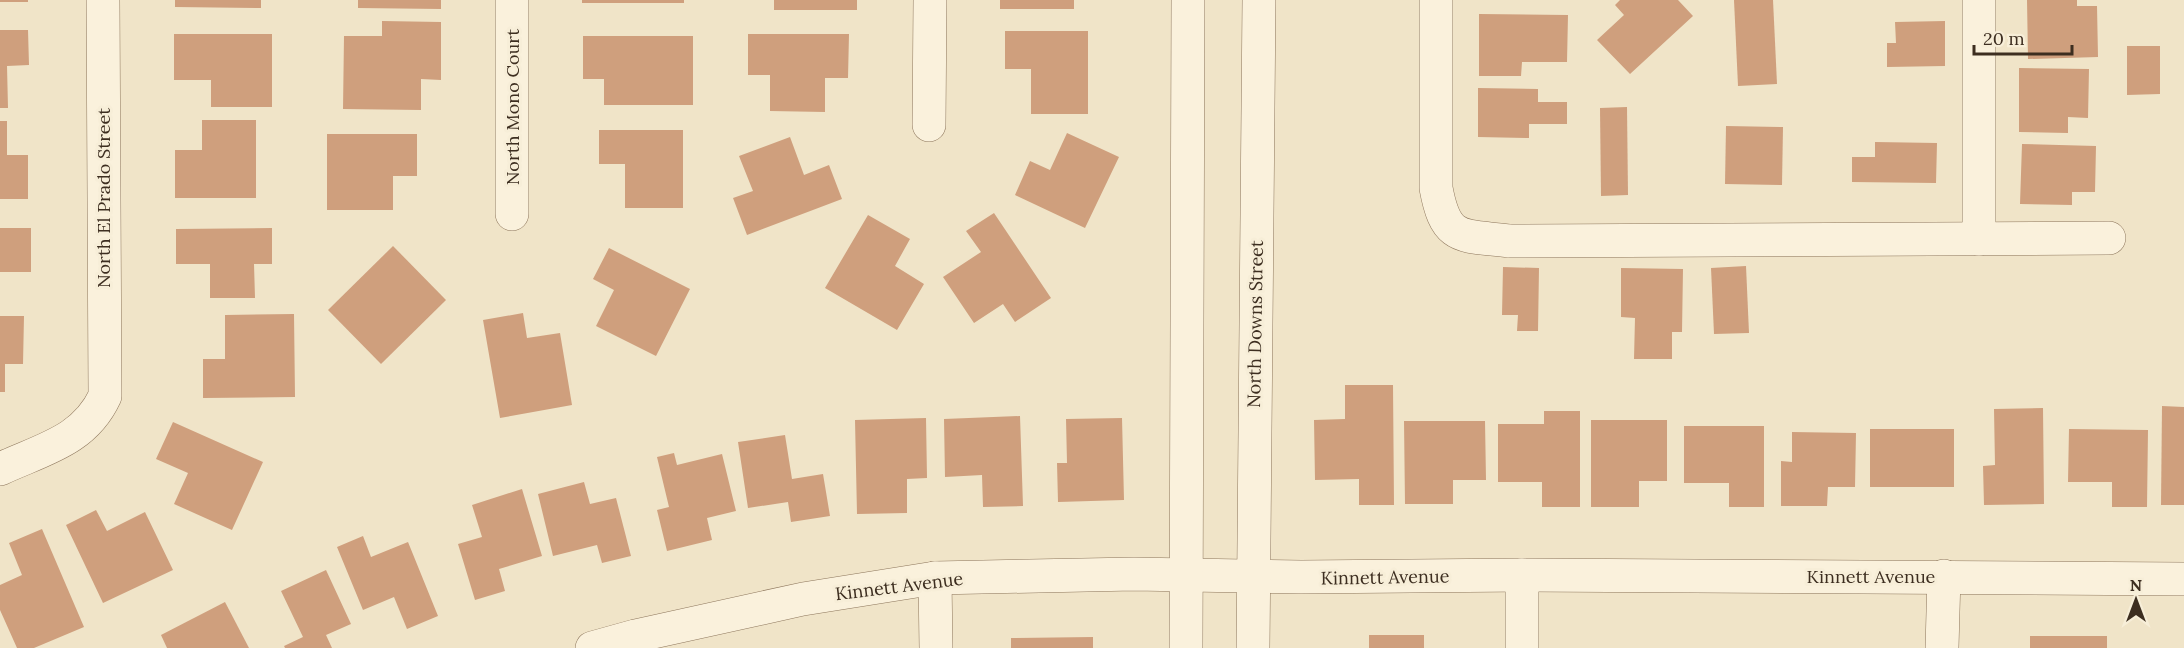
<svg xmlns="http://www.w3.org/2000/svg" width="2184" height="648" font-family="Lora,serif">
  <style>
    .building { fill: #cf9f7d }
    .lines { fill: none; stroke-linecap: round; stroke-linejoin: round }
    .minor-casing { stroke: #8d765c; stroke-width: 34 }
    .minor { stroke: #faf1dc; stroke-width: 33 }
    .labels { text-anchor: middle; dominant-baseline: central; stroke-width: 6; stroke-linejoin: round; paint-order: stroke }
    .street-label { font-size: 18px; fill: #3d2e20; stroke: #f7eed8 }
  </style>
  <rect width="100%" height="100%" fill="#f0e4c8"/>
  <g class="building">
    <rect x="0" y="0" width="28" height="2"/>
    <polygon points="175,0 261,0 261,8 175,7"/>
    <polygon points="358,0 441,0 441,9 358,8"/>
    <rect x="582" y="0" width="102" height="3"/>
    <rect x="774" y="0" width="83" height="10"/>
    <rect x="1000" y="0" width="74" height="9"/>
    <polygon points="1620,0 1678,0 1693,16 1630,74 1597,40 1624,15 1615,5"/>
    <polygon points="1734,0 1773,0 1777,84 1738,86"/>
    <polygon points="2027,0 2077,0 2077,6 2097,6 2098,57 2028,59"/>
    <polygon points="1479,14 1568,15 1567,62 1522,62 1521,76 1479,76"/>
    <polygon points="382,21 441,22 441,80 421,79 421,110 343,109 344,36 382,36"/>
    <polygon points="1945,21 1945,66 1887,67 1887,43 1896,43 1895,22"/>
    <polygon points="0,30 28,30 29,65 7,66 8,108 0,108"/>
    <polygon points="1005,31 1088,31 1088,114 1031,114 1031,69 1005,69"/>
    <polygon points="174,34 272,34 272,107 211,107 211,80 174,80"/>
    <polygon points="748,34 849,34 848,78 825,78 825,112 770,111 770,75 748,75"/>
    <polygon points="583,36 693,36 693,105 604,105 604,79 583,79"/>
    <polygon points="2127,46 2160,46 2160,94 2127,95"/>
    <polygon points="2019,68 2089,69 2088,118 2068,117 2068,133 2019,132"/>
    <polygon points="1478,88 1538,89 1538,102 1567,102 1567,124 1529,124 1529,138 1478,137"/>
    <polygon points="1627,107 1628,195 1601,196 1600,108"/>
    <polygon points="202,120 256,120 256,198 175,198 175,150 202,150"/>
    <polygon points="0,121 7,121 7,155 28,155 28,199 0,199"/>
    <polygon points="1726,126 1783,127 1782,185 1725,184"/>
    <polygon points="599,130 683,130 683,208 625,208 625,164 599,164"/>
    <polygon points="1067,133 1119,157 1085,228 1015,195 1030,161 1050,170"/>
    <polygon points="327,134 417,134 417,176 393,176 393,210 327,210"/>
    <polygon points="790,137 804,175 829,165 842,199 747,235 733,198 753,191 739,156"/>
    <polygon points="1875,142 1937,143 1936,183 1852,182 1852,157 1875,157"/>
    <polygon points="2022,144 2096,146 2095,192 2072,192 2072,205 2020,204"/>
    <polygon points="994,213 1051,298 1015,322 1003,304 974,323 943,277 981,252 966,231"/>
    <polygon points="868,215 910,239 895,266 924,284 897,330 825,288"/>
    <rect x="0" y="228" width="31" height="44"/>
    <polygon points="272,228 272,264 254,264 255,298 210,298 210,264 176,264 176,229"/>
    <polygon points="393,246 446,300 381,364 328,310"/>
    <polygon points="609,248 690,289 656,356 596,326 614,290 593,279"/>
    <polygon points="1746,266 1749,333 1714,334 1711,268"/>
    <polygon points="1503,267 1539,268 1538,331 1517,331 1518,315 1502,315"/>
    <polygon points="1621,268 1683,269 1682,332 1672,332 1672,359 1634,359 1635,318 1621,317"/>
    <polygon points="523,313 527,338 560,333 572,405 500,418 483,320"/>
    <polygon points="294,314 295,397 203,398 203,359 225,359 225,315"/>
    <polygon points="0,316 24,316 23,364 5,364 5,392 0,392"/>
    <polygon points="1345,385 1393,385 1394,505 1359,505 1359,479 1315,480 1314,420 1345,419"/>
    <polygon points="2162,406 2184,407 2184,505 2161,505"/>
    <polygon points="2043,408 2044,504 1984,505 1983,466 1995,465 1994,409"/>
    <polygon points="1544,411 1580,411 1580,507 1542,507 1542,482 1498,482 1498,424 1544,424"/>
    <polygon points="1020,416 1023,506 983,507 982,475 945,477 944,419"/>
    <polygon points="926,418 927,478 907,479 907,513 857,514 855,420"/>
    <polygon points="1122,418 1124,500 1058,502 1057,463 1067,463 1066,419"/>
    <polygon points="1591,420 1667,420 1667,481 1639,481 1639,507 1591,507"/>
    <polygon points="1404,421 1485,421 1486,480 1453,480 1453,504 1405,504"/>
    <polygon points="173,422 263,462 232,530 174,504 188,473 156,459"/>
    <polygon points="1684,426 1764,426 1764,507 1729,507 1729,483 1684,483"/>
    <rect x="1870" y="429" width="84" height="58"/>
    <polygon points="2069,429 2148,430 2147,507 2112,507 2112,482 2068,482"/>
    <polygon points="1792,432 1856,433 1855,487 1828,487 1827,506 1781,506 1781,461 1792,462"/>
    <polygon points="785,435 792,479 823,474 830,516 791,522 788,502 748,508 738,442"/>
    <polygon points="674,453 677,465 722,454 736,511 707,518 712,540 667,551 657,510 669,507 657,457"/>
    <polygon points="584,482 590,504 616,498 631,556 602,563 597,545 553,556 538,494"/>
    <polygon points="522,489 542,556 499,569 505,591 475,600 458,544 482,537 472,505"/>
    <polygon points="96,510 107,531 145,512 173,570 103,603 66,525"/>
    <polygon points="42,529 84,627 34,648 17,648 0,610 0,585 22,575 9,543"/>
    <polygon points="363,536 371,557 408,542 438,616 407,629 394,597 363,610 337,547"/>
    <polygon points="326,570 351,624 326,635 332,648 285,648 284,646 303,637 281,591"/>
    <polygon points="225,602 249,648 167,648 161,635"/>
    <rect x="1369" y="635" width="55" height="13"/>
    <rect x="2030" y="636" width="77" height="12"/>
    <polygon points="1093,637 1093,648 1011,648 1011,638"/>
  </g>
  <g class="lines">
    <defs>
      <g id="minor">
        <path d="M1436,0V188C1446,242 1461,235 1510,241L2109,238"/>
        <polyline points="1979,0 1979,239"/>
        <polyline points="929,125 930,0"/>
        <polyline points="512,214 512,0"/>
        <path d="M0,469C43,449 84,441 105,396L103,0"/>
        <polyline points="935,578 936,648"/>
        <polyline points="592,648 635,636 803,599 935,578 1134,574 1301,577 1522,575 2184,579"/>
        <polyline points="1186,648 1188,0"/>
        <polyline points="1253,648 1259,0"/>
        <polyline points="1522,648 1522,575"/>
        <polyline points="1942,648 1944,576"/>
      </g>
    </defs>
    <use href="#minor" class="minor-casing"/>
    <use href="#minor" class="minor"/>
  </g>
  <g class="labels">
    <g class="street-label">
      <text transform="translate(512 107) rotate(-90)">North Mono Court</text>
      <text transform="translate(103 198) rotate(-90)">North El Prado Street</text>
      <text transform="translate(1255 324) rotate(-89)">North Downs Street</text>
      <text x="1871" y="576">Kinnett Avenue</text>
      <text transform="translate(1385 577) rotate(-1)">Kinnett Avenue</text>
      <text transform="translate(899 586) rotate(-7)">Kinnett Avenue</text>
    </g>
  </g>
  <g transform="translate(2136 600)" stroke="#f7eed8" stroke-width="4.5" paint-order="stroke">
  <path d="M0-4.5L10 22L0 15L-10 22Z" fill="#3d2e20"/>
  <text y="-9" font-size="16" font-weight="bold" text-anchor="middle" fill="#3d2e20">N</text>
  </g>
  <path d="M1974 45v9h98v-9" fill="none" stroke="#3d2e20" stroke-width="3"/>
  <text x="1983" y="45" font-size="18" fill="#3d2e20" stroke="#f7eed8" stroke-width="4.5" paint-order="stroke">20 m</text>
</svg>
